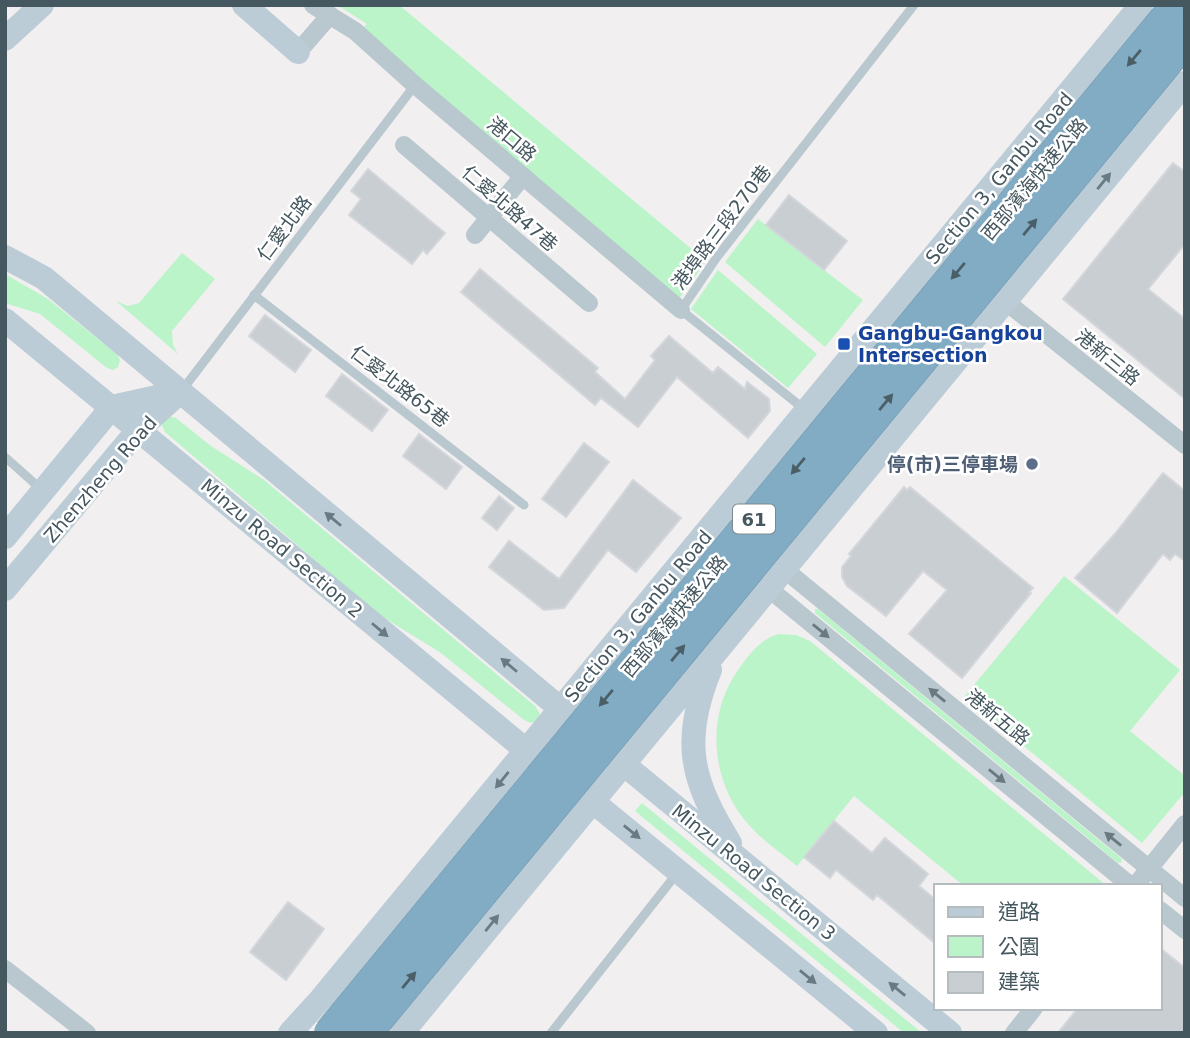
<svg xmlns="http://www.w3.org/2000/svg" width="1190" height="1038" font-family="'DejaVu Sans','Noto Sans TC',sans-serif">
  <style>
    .green { fill: #baf4c8 }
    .building { fill: #c9ced3; stroke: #d3d7dc; stroke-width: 2 }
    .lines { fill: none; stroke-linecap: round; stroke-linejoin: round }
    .lane { stroke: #b9c7ce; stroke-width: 9 }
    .street { stroke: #b9c7ce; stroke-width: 18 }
    .secondary { stroke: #bbccd6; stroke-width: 24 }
    .highway-bridge-casing { stroke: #6d96b0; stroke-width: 33; stroke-linecap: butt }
    .highway-bridge { stroke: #82abc4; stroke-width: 32 }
    .oneway { fill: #4b5f69 }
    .oneway2 { fill: #687a83 }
    .oneway3 { fill: #687980 }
    .transit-dot { fill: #1a4fb4; stroke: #fff; stroke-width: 2.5 }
    .service-dot { fill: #5c6f8a; stroke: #fff; stroke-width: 2.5 }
    .labels { text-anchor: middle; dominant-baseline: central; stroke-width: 5; stroke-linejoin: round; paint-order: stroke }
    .shield { fill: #fff; stroke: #7d898f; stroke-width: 2 }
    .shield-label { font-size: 18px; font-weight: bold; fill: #45575f }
    .street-label { font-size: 19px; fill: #45575f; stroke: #fff }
    .transit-label { font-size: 19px; font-weight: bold; fill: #164399; stroke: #fff; text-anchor: start }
    .service-label { font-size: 19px; font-weight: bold; fill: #4e5e75; stroke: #fff; text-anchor: end }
  </style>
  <rect width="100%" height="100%" fill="#f2eff0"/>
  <g class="green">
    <polygon points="337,5 399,5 706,261 679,299 420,80 363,28 367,24"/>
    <polygon points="758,219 863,300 825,347 725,262"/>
    <polygon points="182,253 215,279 172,331 173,345 178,354 116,301 128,306 139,303"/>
    <polygon points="718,270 817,354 788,388 691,309"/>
    <polygon points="5,274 48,299 117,354 120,360 118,367 113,370 107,368 40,314 5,303"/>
    <polygon points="169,416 176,418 211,446 264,480 535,706 540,714 537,721 531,723 524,720 441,653 378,614 165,432 162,426 163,418"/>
    <polygon points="1064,576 1180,670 1130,731 1185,776 1185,792 1142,843 964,697"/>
    <polygon points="815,609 818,609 1122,859 1121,863 1118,863 815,613"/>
    <path d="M779,634L796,635L810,641L1107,886H964L854,796L797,866C780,852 762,840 748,824C712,783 705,719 736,673C747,657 759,639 779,634Z"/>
    <polygon points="642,803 922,1033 904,1033 635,811"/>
  </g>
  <g class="building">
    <polygon points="1173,163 1185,172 1185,244 1148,289 1185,319 1185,399 1063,299"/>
    <polygon points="368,169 445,233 427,254 423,250 412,264 349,215 361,199 351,191"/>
    <polygon points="789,195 847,241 824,270 766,225"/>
    <polygon points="480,269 598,368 595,372 625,399 655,360 651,356 669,336 713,373 718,367 745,389 747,382 769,399 770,411 748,438 677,377 638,427 601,398 595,405 461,292"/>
    <polygon points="265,315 311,350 295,372 249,336"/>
    <polygon points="342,374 388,410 372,431 326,396"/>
    <polygon points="419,434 462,467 446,489 403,456"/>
    <polygon points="584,443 609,462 566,517 542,499"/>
    <polygon points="1163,473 1185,491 1185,561 1175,554 1170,560 1163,554 1117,613 1075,578 1114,535"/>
    <polygon points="633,480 681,518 636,572 608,550 564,608 544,610 489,567 509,541 559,579"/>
    <polygon points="904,487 907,490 910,487 1033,588 1029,592 1031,593 962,678 909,634 947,590 923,571 886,616 847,586 842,577 842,567 851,556 849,554"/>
    <polygon points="499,496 514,508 497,530 482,518"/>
    <polygon points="834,821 872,853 885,838 928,874 919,886 936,900 936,944 877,895 873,900 836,870 830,878 804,857"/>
    <polygon points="288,902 324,929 286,980 250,952"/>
    <polygon points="1160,948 1185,968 1185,1033 1058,1033 1078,1008 1160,1008"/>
  </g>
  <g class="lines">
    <g class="lane">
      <polyline points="254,295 524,505"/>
      <polyline points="183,389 415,85"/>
      <polyline points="804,409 681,310 717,257 914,5"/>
      <polyline points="5,457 42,490"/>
      <polyline points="551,1033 678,872"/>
    </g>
    <g class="street">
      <polyline points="313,5 355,31 415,85 681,310"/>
      <polyline points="298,52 330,15"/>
      <polyline points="404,145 589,303"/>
      <polyline points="475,235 523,176"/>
      <polyline points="1005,301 1185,445"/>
      <polyline points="784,569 1185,898"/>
      <polyline points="768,588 1131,886"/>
      <polyline points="1135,886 1185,824"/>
      <polyline points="1160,910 1185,930"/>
      <polyline points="5,969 87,1033"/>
      <polyline points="1014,1033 1034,1008"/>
    </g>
    <g class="secondary">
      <polyline points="244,5 298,52"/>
      <polyline points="5,39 42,5"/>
      <polyline points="5,257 44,278 573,719"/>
      <polyline points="5,320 538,760"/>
      <polyline points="5,537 112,407 179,392"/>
      <polyline points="5,589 139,429 180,392"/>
      <path d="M710,670C681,741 691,780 730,843"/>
      <polyline points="610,753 950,1033"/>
      <polyline points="581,792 876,1033"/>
      <polyline points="290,1033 321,999 1141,5"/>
      <polyline points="402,1033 1185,83"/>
    </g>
    <defs>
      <g id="highway-bridge">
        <polyline points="330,1033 1177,5"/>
        <polyline points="366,1033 1185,40"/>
      </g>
    </defs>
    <use href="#highway-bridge" class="highway-bridge-casing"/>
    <use href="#highway-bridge" class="highway-bridge"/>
  </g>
  <defs><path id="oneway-solid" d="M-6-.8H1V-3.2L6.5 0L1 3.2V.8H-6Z" transform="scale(1.75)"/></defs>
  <g class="oneway">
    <use href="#oneway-solid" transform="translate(1134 58) rotate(130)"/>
    <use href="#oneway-solid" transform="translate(1030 227) rotate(-50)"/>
    <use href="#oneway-solid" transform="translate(958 271) rotate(130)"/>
    <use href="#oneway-solid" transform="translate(886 402) rotate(-50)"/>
    <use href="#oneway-solid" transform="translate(798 466) rotate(130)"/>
    <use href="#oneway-solid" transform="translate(678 653) rotate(-50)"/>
    <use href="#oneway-solid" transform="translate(606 698) rotate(130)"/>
    <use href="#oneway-solid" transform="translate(409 980) rotate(-50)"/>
  </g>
  <g class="oneway2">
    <use href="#oneway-solid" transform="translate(1104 181) rotate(-51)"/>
    <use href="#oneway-solid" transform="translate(333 519) rotate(-140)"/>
    <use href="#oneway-solid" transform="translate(380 630) rotate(40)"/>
    <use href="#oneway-solid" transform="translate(509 665) rotate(-140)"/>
    <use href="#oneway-solid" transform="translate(502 780) rotate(129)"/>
    <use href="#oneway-solid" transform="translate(632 832) rotate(39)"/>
    <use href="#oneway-solid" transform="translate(492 923) rotate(-51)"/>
    <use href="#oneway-solid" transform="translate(808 977) rotate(39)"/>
    <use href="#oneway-solid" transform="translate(897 989) rotate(-141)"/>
  </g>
  <g class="oneway3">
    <use href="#oneway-solid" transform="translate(821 631) rotate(39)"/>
    <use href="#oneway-solid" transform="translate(937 695) rotate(-141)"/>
    <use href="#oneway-solid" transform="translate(997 776) rotate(39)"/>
    <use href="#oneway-solid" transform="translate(1113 839) rotate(-141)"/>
  </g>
  <rect class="transit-dot" x="837" y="337" width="14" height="14" rx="3.5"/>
  <circle class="service-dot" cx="1032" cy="464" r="7"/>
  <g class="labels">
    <rect class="shield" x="733" y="504.5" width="42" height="29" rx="5"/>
    <g class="shield-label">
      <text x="754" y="519">61</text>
    </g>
    <g class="street-label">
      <text transform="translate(512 139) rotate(40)">港口路</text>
      <text transform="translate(999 178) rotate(-50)">Section 3, Ganbu Road</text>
      <text transform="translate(1034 179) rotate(-50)">西部濱海快速公路</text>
      <text transform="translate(510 208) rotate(41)">仁愛北路47巷</text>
      <text transform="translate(721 227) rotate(-53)">港埠路三段270巷</text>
      <text transform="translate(284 228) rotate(-53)">仁愛北路</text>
      <text transform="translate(1108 357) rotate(39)">港新三路</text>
      <text transform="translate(400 386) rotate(38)">仁愛北路65巷</text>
      <text transform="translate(100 479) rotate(-49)">Zhenzheng Road</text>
      <text transform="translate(282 548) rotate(40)">Minzu Road Section 2</text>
      <text transform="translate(638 616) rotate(-50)">Section 3, Ganbu Road</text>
      <text transform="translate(674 616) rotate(-50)">西部濱海快速公路</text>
      <text transform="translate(998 717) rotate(39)">港新五路</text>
      <text transform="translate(754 872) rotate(39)">Minzu Road Section 3</text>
    </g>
    <g class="transit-label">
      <text x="858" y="333">Gangbu-Gangkou<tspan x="858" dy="22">Intersection</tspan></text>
    </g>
    <g class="service-label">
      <text x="1018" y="464">停(市)三停車場</text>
    </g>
  </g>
  <rect width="1190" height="1038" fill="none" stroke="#45575f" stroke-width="14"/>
  <rect x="934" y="884" width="228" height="126" fill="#ffffff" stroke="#b5bcbf" stroke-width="2"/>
  <rect x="948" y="907" width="35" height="10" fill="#bbccd6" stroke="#b5bcbf" stroke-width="2"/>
  <text x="998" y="919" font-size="21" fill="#45575f">道路</text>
  <rect x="948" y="936" width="35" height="21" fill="#baf4c8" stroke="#b5bcbf" stroke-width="2"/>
  <text x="998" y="954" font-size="21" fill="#45575f">公園</text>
  <rect x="948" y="972" width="35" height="21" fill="#c9ced3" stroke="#b5bcbf" stroke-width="2"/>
  <text x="998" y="989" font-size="21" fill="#45575f">建築</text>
</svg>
